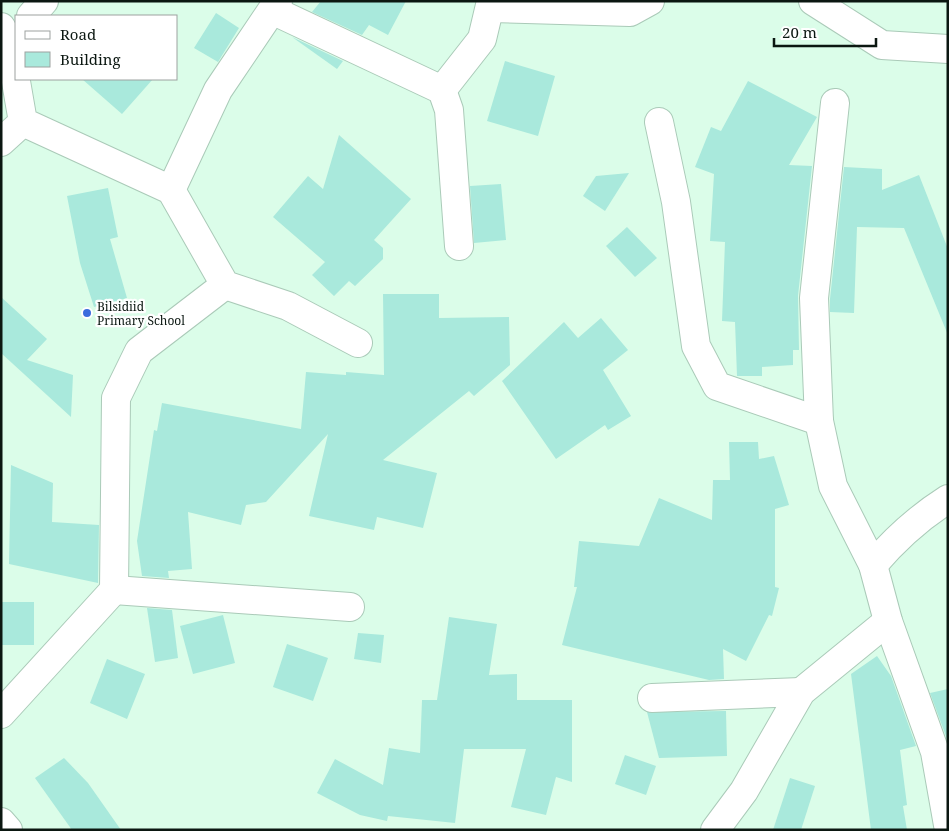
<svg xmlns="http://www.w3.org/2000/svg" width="949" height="831" font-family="'Noto Serif',serif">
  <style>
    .building { fill: #a9e9dc }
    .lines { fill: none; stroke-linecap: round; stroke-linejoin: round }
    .street-casing { stroke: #aacab8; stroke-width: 30 }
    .street { stroke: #fff; stroke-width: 28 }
    .poi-dot { fill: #3b6cdd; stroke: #fff; stroke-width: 2 }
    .labels { text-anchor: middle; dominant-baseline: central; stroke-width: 4.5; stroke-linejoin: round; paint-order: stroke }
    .poi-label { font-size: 12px; fill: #0b1711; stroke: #fff; text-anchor: start }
  </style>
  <rect width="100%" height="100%" fill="#dbfde9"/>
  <g class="building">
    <polygon points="321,1 406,1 388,35 369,25 362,35 312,12"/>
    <polygon points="216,13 239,28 218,62 194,48"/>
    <polygon points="292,37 343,61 337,69"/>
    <polygon points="505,61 555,76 538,136 487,121"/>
    <polygon points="82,79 153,79 122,114"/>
    <polygon points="748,81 817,117 789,165 812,166 798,296 799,350 793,350 793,365 762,367 762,376 737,376 735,322 722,321 725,242 710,241 714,174 695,167 711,127 721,131"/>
    <polygon points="339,135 411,199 374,240 383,248 383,259 355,286 349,281 334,296 312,275 325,262 273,217 308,176 323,189"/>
    <polygon points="844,167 882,169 882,190 919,175 948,249 948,335 904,228 857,227 854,313 830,312 830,299"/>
    <polygon points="629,173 605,211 583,196 596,176"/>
    <polygon points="501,184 506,240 474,243 470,186"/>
    <polygon points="108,188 118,237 110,239 127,298 94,307 80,263 67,196"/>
    <polygon points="627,227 657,258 635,277 606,246"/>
    <polygon points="383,294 439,294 439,318 509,317 510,365 474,396 469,391 383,460 437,473 423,528 377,517 374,530 309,516 328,434 266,502 246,505 241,525 188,512 192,569 168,571 169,578 142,576 137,541 154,430 157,431 162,403 301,429 306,372 346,375 346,372 384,375"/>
    <polygon points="1,297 47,339 27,360 73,375 71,417 1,353"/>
    <polygon points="601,318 628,350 603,370 631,416 608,430 605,425 556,459 502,381 564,322 578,338"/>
    <polygon points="729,442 758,442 759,459 774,456 789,505 775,509 775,587 779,588 772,616 769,615 746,661 723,649 724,679 709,680 562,645 577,587 574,587 579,541 639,546 659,498 712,520 713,480 730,480"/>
    <polygon points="11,465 53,483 52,522 99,525 98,583 9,564"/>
    <rect x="1" y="602" width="33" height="43"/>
    <polygon points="147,608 172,610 178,658 155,662"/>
    <polygon points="223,615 235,663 193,674 180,626"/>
    <polygon points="449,617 497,624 489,675 517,674 517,700 572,700 572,782 556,777 546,815 511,807 526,749 464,749 455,823 388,816 387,821 360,815 317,793 335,759 383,785 389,748 420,753 422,700 437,700"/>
    <polygon points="358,633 384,635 381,663 354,659"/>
    <polygon points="287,644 328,658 313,701 273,687"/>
    <polygon points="877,656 891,676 916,746 900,750 907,805 903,806 907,830 871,830 851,674"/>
    <polygon points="107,659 145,674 127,719 90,703"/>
    <polygon points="948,689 948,738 947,739 930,693"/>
    <polygon points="726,711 727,756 659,758 647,712"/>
    <polygon points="625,755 656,766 646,795 615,784"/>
    <polygon points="64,758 88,783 121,830 72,830 35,778"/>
    <polygon points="790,778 815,786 801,830 773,830"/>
  </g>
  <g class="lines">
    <defs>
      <g id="street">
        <polyline points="813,1 882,45 948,49"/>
        <polyline points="491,8 630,12 650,1"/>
        <polyline points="274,11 442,90 449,110 459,246"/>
        <polyline points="31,16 44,1"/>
        <polyline points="1,27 9,41 23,122 171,190 225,285 288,306 358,343"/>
        <polyline points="442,90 482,39 491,1"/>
        <polyline points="835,103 814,298 819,421 833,486 873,565 888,621 935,752 948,825"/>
        <polyline points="659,122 676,202 696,346 717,386 819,421"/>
        <polyline points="1,142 23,122"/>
        <polyline points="171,190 218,90 278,1"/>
        <path d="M873,565C896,538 918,518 948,499"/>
        <polyline points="114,590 350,607"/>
        <polyline points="652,698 801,692"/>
        <polyline points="1,714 114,590 116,398 139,351 225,285"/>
        <polyline points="1,822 8,830"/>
        <polyline points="715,830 744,791 801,692 888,621"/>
      </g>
    </defs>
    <use href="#street" class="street-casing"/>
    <use href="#street" class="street"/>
  </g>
  <circle class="poi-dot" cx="87" cy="313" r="5"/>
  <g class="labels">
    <g class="poi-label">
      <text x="97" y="306">Bilsidiid<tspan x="97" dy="14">Primary School</tspan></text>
    </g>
  </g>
  <rect width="949" height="831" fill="none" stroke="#0b1711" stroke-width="5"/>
  <rect x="15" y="15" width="162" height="65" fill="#ffffff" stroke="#9da2a0"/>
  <rect x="25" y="31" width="25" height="8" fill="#ffffff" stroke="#9da2a0"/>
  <text x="60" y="40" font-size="15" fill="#0b1711">Road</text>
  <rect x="25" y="52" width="25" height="15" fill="#a9e9dc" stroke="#9da2a0"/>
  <text x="60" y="65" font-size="15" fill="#0b1711">Building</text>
  <path d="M774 38v8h102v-8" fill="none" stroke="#0b1711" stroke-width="2.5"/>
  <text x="782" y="38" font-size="15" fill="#0b1711" stroke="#ffffff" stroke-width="4" paint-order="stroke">20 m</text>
</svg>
